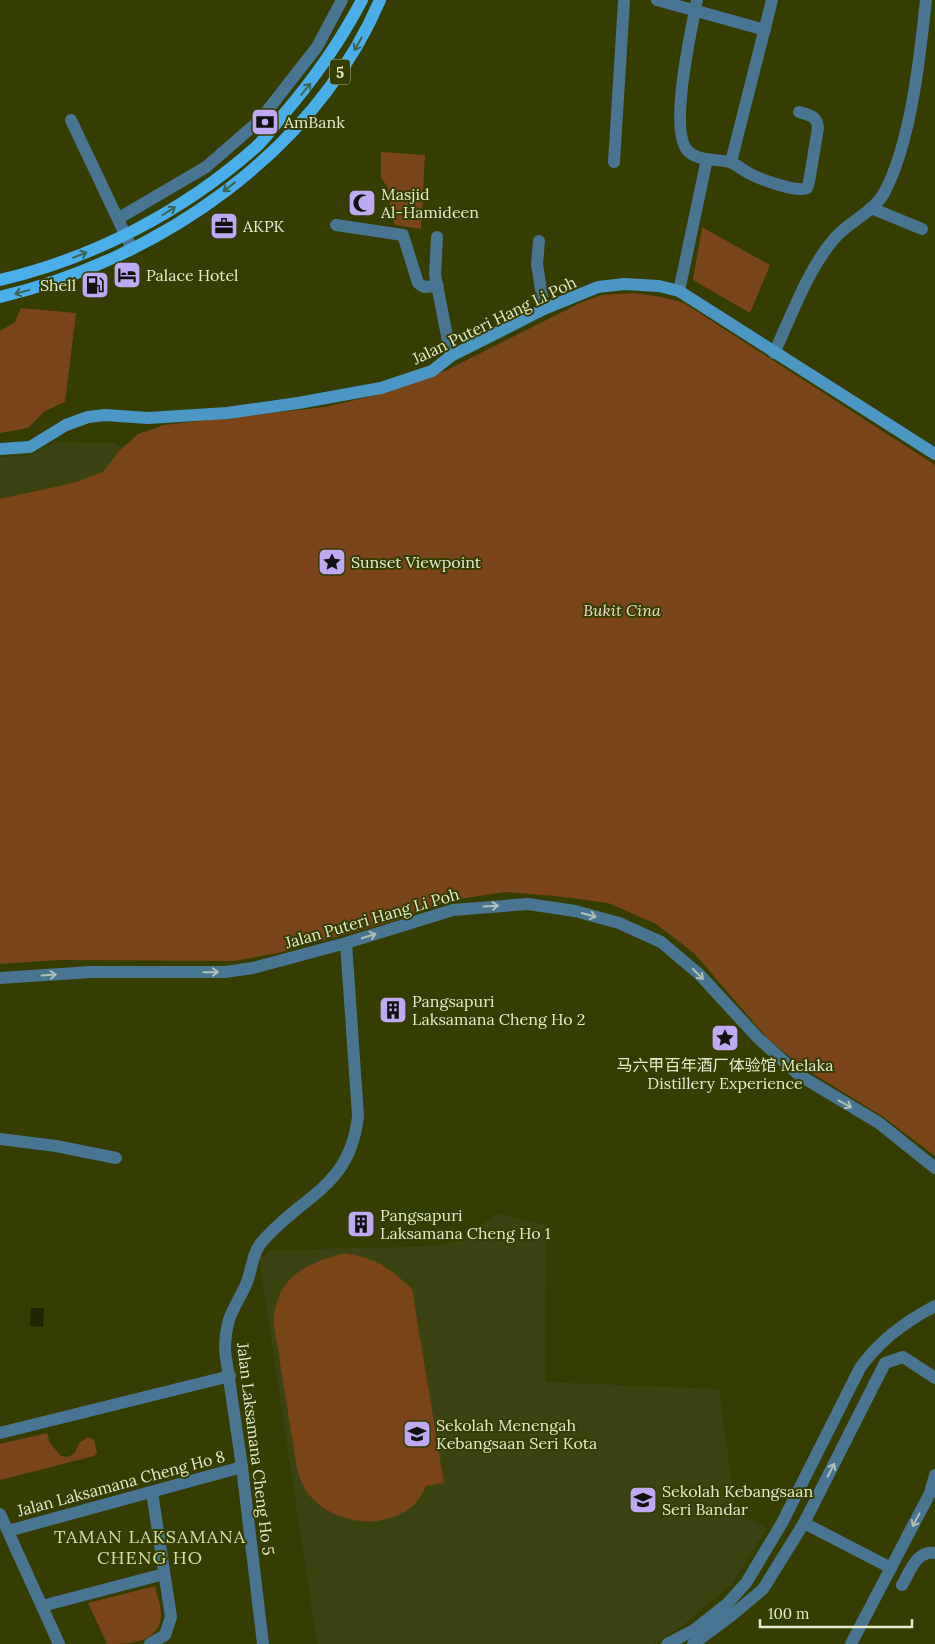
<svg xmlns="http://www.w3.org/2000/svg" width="935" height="1644" font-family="Lora,'Noto Sans SC',serif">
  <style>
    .built { fill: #3b4312 }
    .green { fill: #784418 }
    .water { fill: #1f2500 }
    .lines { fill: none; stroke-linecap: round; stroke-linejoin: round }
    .minor { stroke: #487591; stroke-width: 12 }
    .tertiary { stroke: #487591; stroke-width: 12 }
    .secondary { stroke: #4b96c3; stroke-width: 12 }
    .primary { stroke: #4aafe9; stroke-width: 12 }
    .oneway { stroke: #3c6552 }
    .oneway2 { stroke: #adc1b8 }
    .labels { text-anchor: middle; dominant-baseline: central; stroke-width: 4; stroke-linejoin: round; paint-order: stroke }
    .shield { fill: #353d01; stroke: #afb690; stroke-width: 1 }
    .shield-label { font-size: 15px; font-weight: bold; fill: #e3eacd }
    .poi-label { font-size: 16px; fill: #e3eacd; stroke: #353d01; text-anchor: start }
    .street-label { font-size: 16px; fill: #e3eacd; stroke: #353d01 }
    .park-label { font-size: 16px; font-style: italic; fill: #f0d8c6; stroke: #353d01 }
    .neighbourhood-label { font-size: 18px; letter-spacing: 1px; fill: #d5e1a7; stroke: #353d01 }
  </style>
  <rect width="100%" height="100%" fill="#353d01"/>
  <g class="built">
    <polygon points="56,442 114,443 127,450 112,478 0,503 0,457 28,456"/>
    <polygon points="497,1214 546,1225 545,1382 719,1389 736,1513 767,1528 732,1584 682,1626 654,1644 317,1644 259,1259 272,1250 442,1246 465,1237"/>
  </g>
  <g class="green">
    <polygon points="381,152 425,155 421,229 395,225 391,213 388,188 381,178"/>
    <polygon points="702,227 770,265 750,313 693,280"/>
    <polygon points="634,293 662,297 684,303 935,465 935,1156 882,1116 805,1069 767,1038 694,953 656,924 608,903 555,896 505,892 453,900 394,921 278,953 234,961 59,960 0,964 0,499 77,482 104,471 119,451 138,434 164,425 325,407 381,394 445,371 580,303 602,295"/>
    <polygon points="21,308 76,313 65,402 45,411 28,428 0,433 0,331 15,322"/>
    <path d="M346,1253C379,1260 388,1267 412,1289L444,1483L426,1486C423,1491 420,1499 416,1503C411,1509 400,1514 393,1517C363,1529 320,1516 304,1487C301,1482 299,1475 297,1469L274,1325C273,1278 307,1262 346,1253Z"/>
    <polygon points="47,1433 50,1443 61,1456 68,1457 75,1453 79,1443 88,1437 94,1440 97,1453 94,1456 0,1480 0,1444"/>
    <path d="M155,1586C157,1596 162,1607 161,1617C158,1644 127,1644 107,1644L88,1603Z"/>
  </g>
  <polygon class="water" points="31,1308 44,1308 43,1327 30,1326"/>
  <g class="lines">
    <g class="minor">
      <polyline points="657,0 765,30"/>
      <path d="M697,0C692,28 667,134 689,152C699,161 717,159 729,162C735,163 740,168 745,171C756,178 796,193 807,188L809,182L818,128C817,116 810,115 799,112"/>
      <polyline points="71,120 132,249"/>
      <polyline points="614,162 624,0"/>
      <polyline points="731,162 772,0"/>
      <polyline points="871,208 922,229"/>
      <polyline points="119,218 206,167 260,120 317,47 342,0"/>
      <polyline points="336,225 403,235 418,283 424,287 438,286"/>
      <polyline points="437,237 435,275 451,356"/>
      <polyline points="539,241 537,264 544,309"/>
      <polyline points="679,291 707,159"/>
      <path d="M774,353C791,317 808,269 834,239C849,221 873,213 884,193C911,143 920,56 926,0"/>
      <polyline points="0,1139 56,1146 116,1158"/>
      <polyline points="0,1433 230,1376"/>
      <polyline points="0,1514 59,1644"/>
      <polyline points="804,1523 891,1568"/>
      <polyline points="8,1531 242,1467"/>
      <path d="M902,1585C910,1572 916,1550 935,1553"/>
      <polyline points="42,1606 164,1574"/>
      <polyline points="150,1644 165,1635 171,1617 152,1492"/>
      <path d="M263,1644L242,1467L225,1351C225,1341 226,1330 229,1320C233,1307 242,1295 247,1282C252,1269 252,1254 261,1243C301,1195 350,1189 358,1116L346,943"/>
      <polyline points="693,1644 731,1616 763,1589 804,1523 885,1363 903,1357 935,1378"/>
      <polyline points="851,1644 930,1493 935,1475"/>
    </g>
    <g class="tertiary">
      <polyline points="0,978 91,972 225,972 253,968 346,943 453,910 528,904 575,911 619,923 661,942 699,974 758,1038 799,1075 879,1123 935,1168"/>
      <path d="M667,1644L694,1630L727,1604L746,1583L782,1523L860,1368C879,1341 906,1321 935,1306"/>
    </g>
    <polyline class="secondary" points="0,449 30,447 66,425 88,417 105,415 148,418 227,413 298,403 381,388 432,371 451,356 544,309 598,287 624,284 659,286 679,291 935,454"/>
    <g class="primary">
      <path d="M0,280C94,258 184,211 256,147C266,138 274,126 283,115C314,79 340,42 362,0"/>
      <path d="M0,297C159,259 314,153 380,0"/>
    </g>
  </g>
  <defs><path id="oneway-shaft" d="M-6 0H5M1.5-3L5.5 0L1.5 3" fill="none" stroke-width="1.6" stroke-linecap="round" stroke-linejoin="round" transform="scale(1.25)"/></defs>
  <g class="oneway">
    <use href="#oneway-shaft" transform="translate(358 44) rotate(119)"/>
    <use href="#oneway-shaft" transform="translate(306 89) rotate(-51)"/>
    <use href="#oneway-shaft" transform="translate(229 187) rotate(142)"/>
    <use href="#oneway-shaft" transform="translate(169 211) rotate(-32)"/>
    <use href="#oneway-shaft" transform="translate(80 255) rotate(-22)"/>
    <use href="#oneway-shaft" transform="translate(22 292) rotate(165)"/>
  </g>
  <g class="oneway2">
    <use href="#oneway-shaft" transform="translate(491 906) rotate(-3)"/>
    <use href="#oneway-shaft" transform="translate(589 915) rotate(16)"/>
    <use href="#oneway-shaft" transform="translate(369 936) rotate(-18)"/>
    <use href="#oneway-shaft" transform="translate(211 972) rotate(-1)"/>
    <use href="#oneway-shaft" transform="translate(698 974) rotate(45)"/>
    <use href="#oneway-shaft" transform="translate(49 975) rotate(-4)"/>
    <use href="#oneway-shaft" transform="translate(845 1104) rotate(29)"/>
    <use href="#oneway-shaft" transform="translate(831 1470) rotate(-63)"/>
    <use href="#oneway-shaft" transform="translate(916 1520) rotate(118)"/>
  </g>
  <defs>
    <symbol id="bank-square" viewBox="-11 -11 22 22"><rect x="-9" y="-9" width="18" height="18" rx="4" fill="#bfa9f4" stroke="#353d01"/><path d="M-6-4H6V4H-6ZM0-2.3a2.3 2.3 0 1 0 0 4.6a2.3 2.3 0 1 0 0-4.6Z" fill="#111"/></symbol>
    <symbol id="mosque-square" viewBox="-11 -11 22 22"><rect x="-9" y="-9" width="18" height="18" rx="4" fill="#bfa9f4" stroke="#353d01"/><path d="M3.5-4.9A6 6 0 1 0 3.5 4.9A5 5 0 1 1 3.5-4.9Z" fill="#111"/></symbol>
    <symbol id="office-square" viewBox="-11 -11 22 22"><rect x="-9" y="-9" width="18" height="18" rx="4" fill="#bfa9f4" stroke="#353d01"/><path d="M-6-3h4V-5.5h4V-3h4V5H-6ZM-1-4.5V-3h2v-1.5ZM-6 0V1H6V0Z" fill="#111"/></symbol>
    <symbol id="hotel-square" viewBox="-11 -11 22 22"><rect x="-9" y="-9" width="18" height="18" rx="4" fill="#bfa9f4" stroke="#353d01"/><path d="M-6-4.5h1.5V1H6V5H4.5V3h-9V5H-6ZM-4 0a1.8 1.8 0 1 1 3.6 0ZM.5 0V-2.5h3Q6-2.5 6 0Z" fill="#111"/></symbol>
    <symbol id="fuel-square" viewBox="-11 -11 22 22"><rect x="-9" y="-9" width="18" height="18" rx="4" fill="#bfa9f4" stroke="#353d01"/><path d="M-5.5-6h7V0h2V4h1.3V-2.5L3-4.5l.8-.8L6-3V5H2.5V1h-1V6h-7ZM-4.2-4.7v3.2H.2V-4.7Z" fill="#111"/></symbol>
    <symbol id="sight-square" viewBox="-11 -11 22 22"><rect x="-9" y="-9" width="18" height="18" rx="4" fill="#bfa9f4" stroke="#353d01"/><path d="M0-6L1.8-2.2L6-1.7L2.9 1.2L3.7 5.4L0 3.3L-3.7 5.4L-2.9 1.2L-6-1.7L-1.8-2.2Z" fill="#111"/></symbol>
    <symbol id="building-square" viewBox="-11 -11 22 22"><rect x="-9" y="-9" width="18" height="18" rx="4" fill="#bfa9f4" stroke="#353d01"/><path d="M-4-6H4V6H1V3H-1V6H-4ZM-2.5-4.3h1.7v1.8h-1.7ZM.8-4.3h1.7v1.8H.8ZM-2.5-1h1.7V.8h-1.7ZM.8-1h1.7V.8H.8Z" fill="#111"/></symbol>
    <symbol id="school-square" viewBox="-11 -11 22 22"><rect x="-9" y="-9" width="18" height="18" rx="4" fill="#bfa9f4" stroke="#353d01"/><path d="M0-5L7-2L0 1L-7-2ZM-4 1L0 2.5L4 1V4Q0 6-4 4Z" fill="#111"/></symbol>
  </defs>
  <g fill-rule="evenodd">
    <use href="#bank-square" x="249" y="106" width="32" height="32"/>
    <use href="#mosque-square" x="346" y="187" width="32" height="32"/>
    <use href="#office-square" x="208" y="210" width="32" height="32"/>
    <use href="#hotel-square" x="111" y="259" width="32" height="32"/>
    <use href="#fuel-square" x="79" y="269" width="32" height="32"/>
    <use href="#sight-square" x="316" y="546" width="32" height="32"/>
    <use href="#building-square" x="377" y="994" width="32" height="32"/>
    <use href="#sight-square" x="709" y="1022" width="32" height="32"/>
    <use href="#building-square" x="345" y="1208" width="32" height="32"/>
    <use href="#school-square" x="401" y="1418" width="32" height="32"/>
    <use href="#school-square" x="627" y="1484" width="32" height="32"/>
  </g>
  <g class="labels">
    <rect class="shield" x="330" y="59.5" width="20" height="25" rx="4"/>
    <g class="shield-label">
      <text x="340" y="72">5</text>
    </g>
    <g class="poi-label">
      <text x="284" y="122">AmBank</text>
      <text x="381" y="194">Masjid<tspan x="381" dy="18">Al-Hamideen</tspan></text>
      <text x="243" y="226">AKPK</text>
      <text x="146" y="275">Palace Hotel</text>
      <text x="76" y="285" text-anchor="end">Shell</text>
      <text x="351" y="562">Sunset Viewpoint</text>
      <text x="412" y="1001">Pangsapuri<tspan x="412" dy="18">Laksamana Cheng Ho 2</tspan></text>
      <text x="725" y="1065" text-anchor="middle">马六甲百年酒厂体验馆 Melaka<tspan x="725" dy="18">Distillery Experience</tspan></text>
      <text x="380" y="1215">Pangsapuri<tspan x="380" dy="18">Laksamana Cheng Ho 1</tspan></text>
      <text x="436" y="1425">Sekolah Menengah<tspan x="436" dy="18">Kebangsaan Seri Kota</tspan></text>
      <text x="662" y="1491">Sekolah Kebangsaan<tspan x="662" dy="18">Seri Bandar</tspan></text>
    </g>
    <g class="street-label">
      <text transform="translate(494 320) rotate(-26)">Jalan Puteri Hang Li Poh</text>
      <text transform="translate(372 918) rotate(-16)">Jalan Puteri Hang Li Poh</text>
      <text transform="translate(256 1449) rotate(83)">Jalan Laksamana Cheng Ho 5</text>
      <text transform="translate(121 1483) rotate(-15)">Jalan Laksamana Cheng Ho 8</text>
    </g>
    <g class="park-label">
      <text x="622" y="610">Bukit Cina</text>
    </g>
    <g class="neighbourhood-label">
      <text x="150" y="1536">TAMAN LAKSAMANA<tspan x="150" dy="21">CHENG HO</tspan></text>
    </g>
  </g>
  <path d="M760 1619v8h152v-8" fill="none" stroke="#e3eacd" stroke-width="2.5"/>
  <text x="768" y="1619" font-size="15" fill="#e3eacd" stroke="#353d01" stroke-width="4" paint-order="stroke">100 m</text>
</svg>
